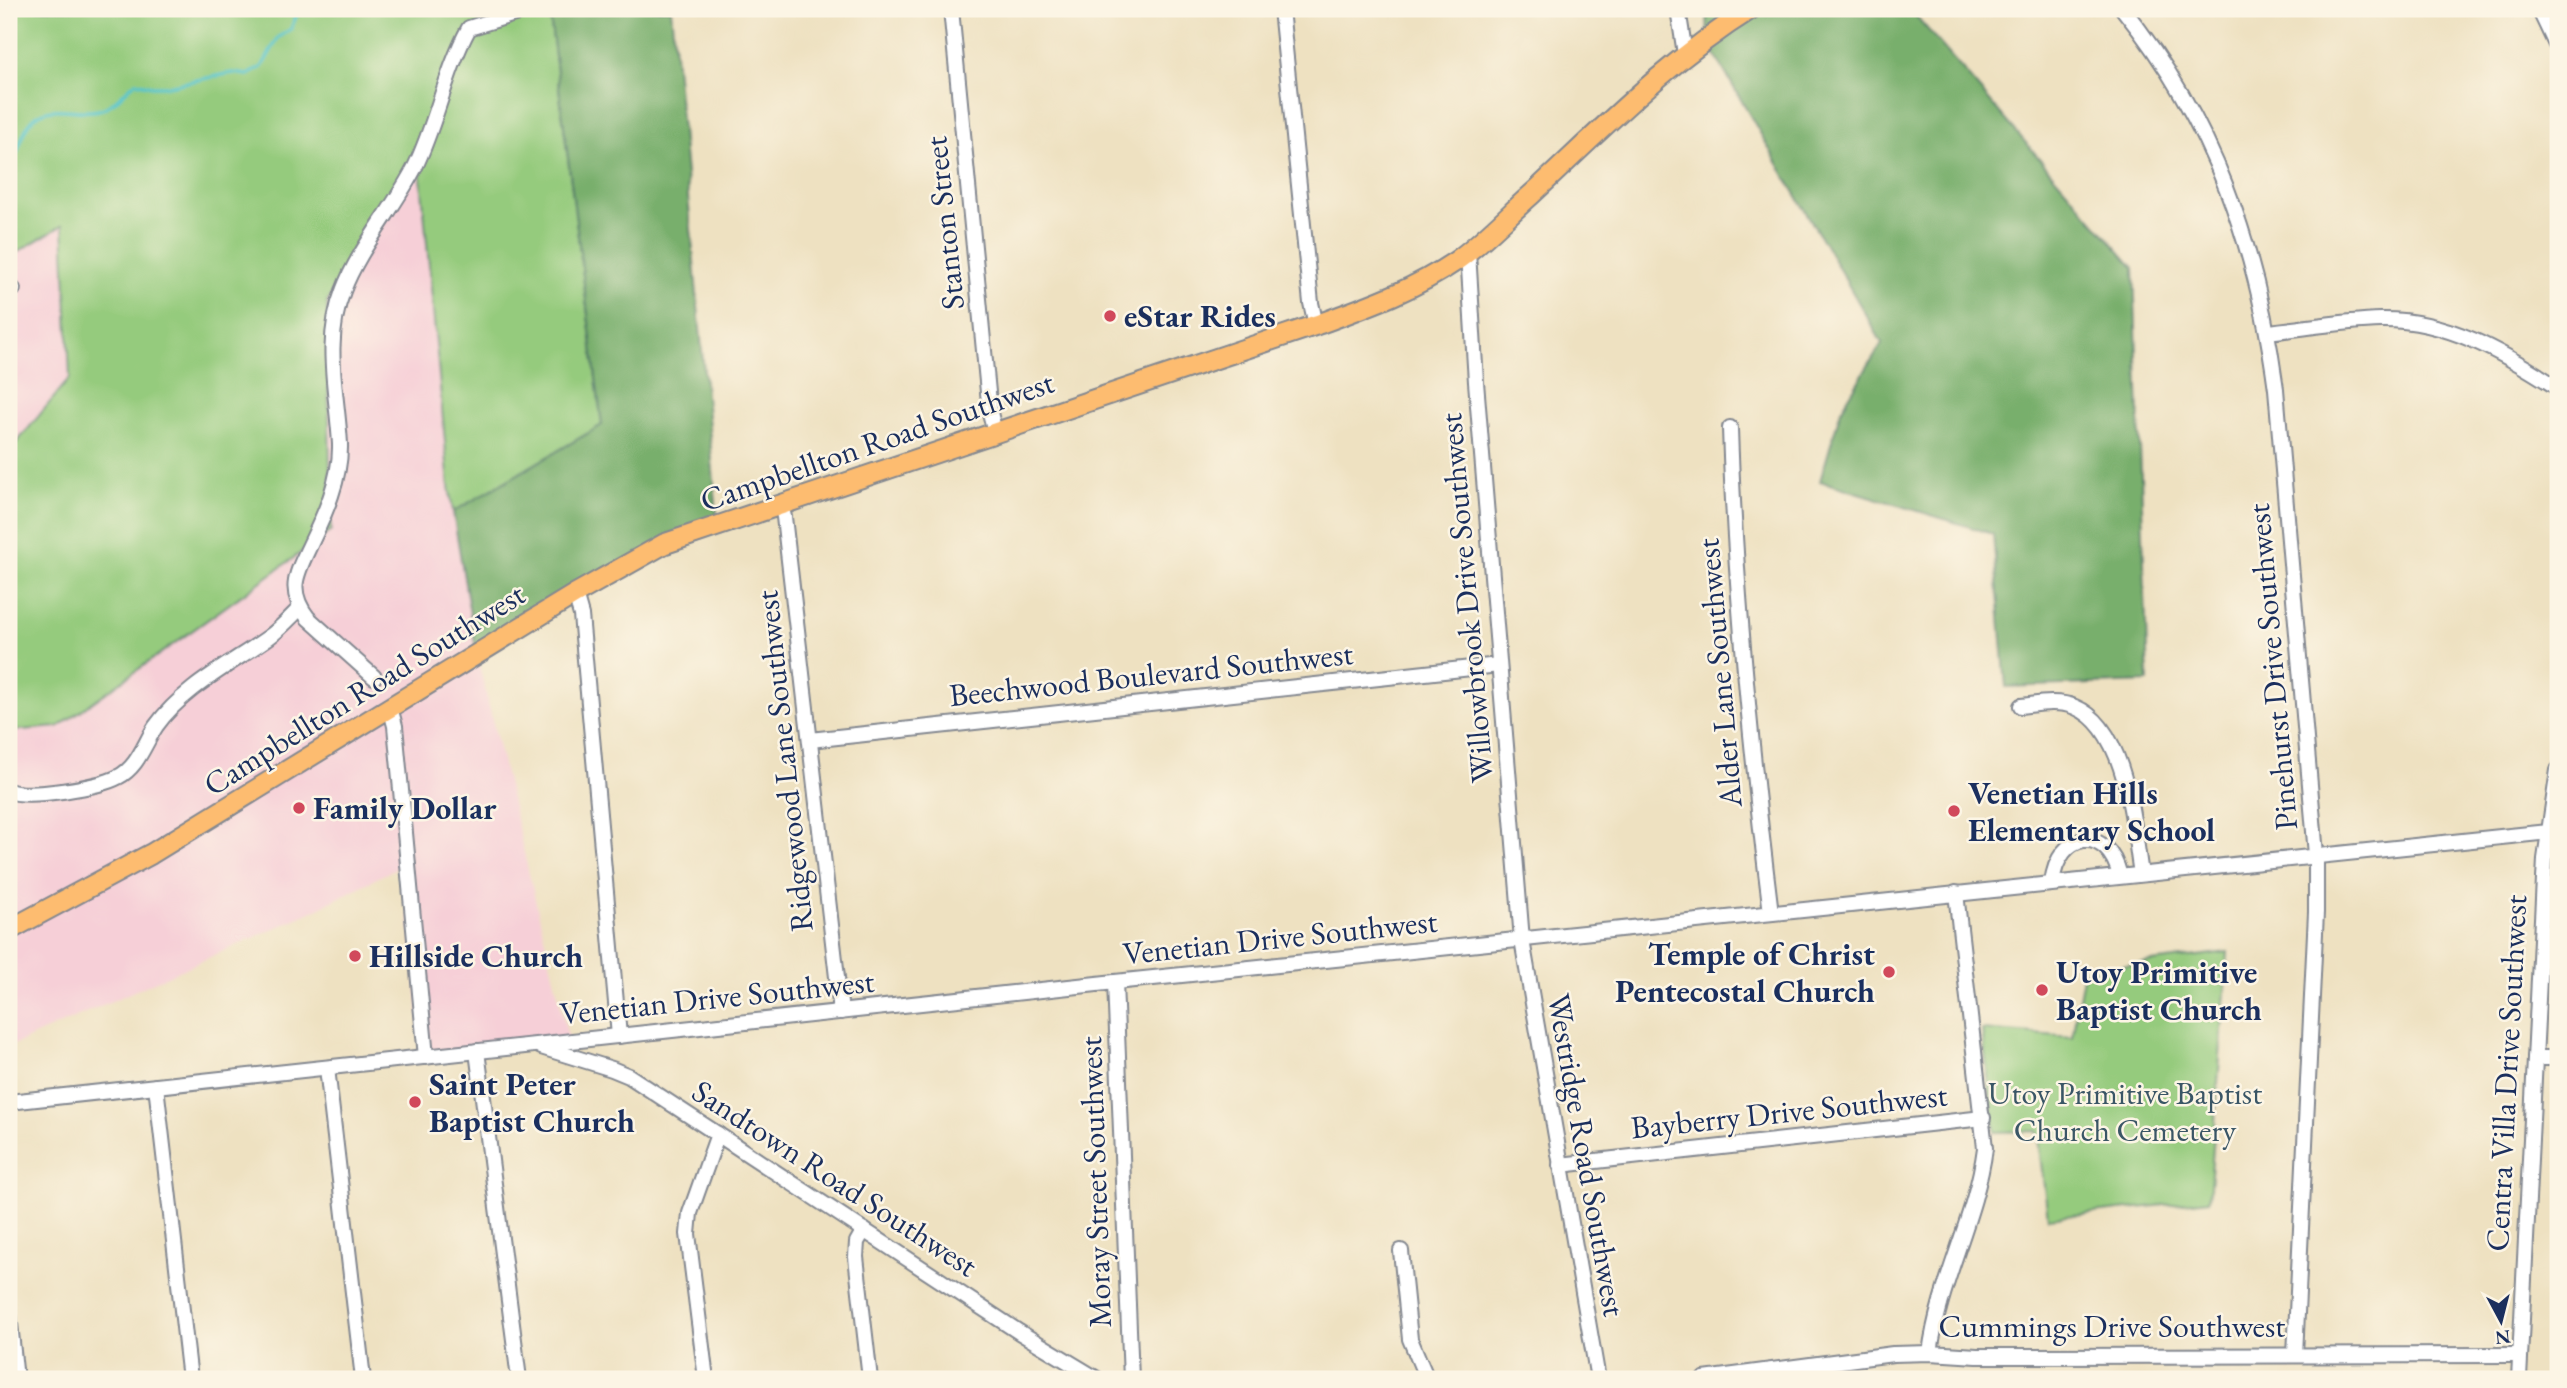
<svg xmlns="http://www.w3.org/2000/svg" width="2567" height="1388" font-family="'EB Garamond',serif">
  <style>
    .built { fill: #f6cfd7 }
    .green { fill: #95cb7d; stroke: #587d6e; stroke-width: 2 }
    .forest { fill: #78af6c; stroke: #4a6f65; stroke-width: 2 }
    .lines { fill: none; stroke-linecap: round; stroke-linejoin: round }
    .stream { stroke: #57c5cb; stroke-width: 3.5 }
    .minor-casing { stroke: #848890; stroke-width: 18 }
    .major-casing { stroke: #848890; stroke-width: 23 }
    .minor { stroke: #fff; stroke-width: 14 }
    .major { stroke: #fdbc70; stroke-width: 19 }
    .poi-dot { fill: #d1495b; stroke: #fcf5e5; stroke-width: 2.5 }
    .labels { text-anchor: middle; dominant-baseline: central; stroke-width: 5; stroke-linejoin: round; paint-order: stroke }
    .street-label { font-size: 32px; fill: #1b2f5e; stroke: #fcf5e5 }
    .poi-label { font-size: 32px; font-weight: bold; fill: #1b2f5e; stroke: #fcf5e5; text-anchor: start }
    .park-label { font-size: 32px; fill: #3a5666; stroke: #fcf5e5 }
  </style>
  <rect width="100%" height="100%" fill="#fcf5e5"/>
  <filter id="ink" filterUnits="userSpaceOnUse"><feTurbulence type="fractalNoise" baseFrequency=".0143" numOctaves="2"/><feDisplacementMap in="SourceGraphic" scale="14" xChannelSelector="R" yChannelSelector="G"/><feConvolveMatrix kernelMatrix="1 2 1 2 8 2 1 2 1" color-interpolation-filters="sRGB"/></filter>
  <filter id="wash" filterUnits="userSpaceOnUse"><feTurbulence type="fractalNoise" baseFrequency=".00686" numOctaves="4" result="noise"/><feDisplacementMap in="SourceGraphic" scale="28" xChannelSelector="R" yChannelSelector="G"/><feGaussianBlur stdDeviation="1.57" result="paint"/><feColorMatrix in="noise" values="0 0 0 0 0 0 0 0 0 0 0 0 0 0 0 0 0 1.4 0 .05"/><feComposite in="paint" operator="in"/></filter>
  <g filter="url(#wash)">
    <rect width="100%" height="100%" fill="#eee1c1"/>
    <g class="built">
      <polygon points="420,155 449,486 477,656 569,1041 422,1054 404,864 311,912 9,1047 9,731 58,727 331,531 327,302"/>
      <polygon points="63,224 70,378 9,452 9,257"/>
    </g>
    <g class="green">
      <polygon points="9,9 549,9 602,425 453,512 449,486 419,156 327,302 331,531 58,727 9,731 9,452 70,378 63,225 9,257"/>
      <polygon points="2228,952 2209,1200 2048,1218 2037,1131 1995,1132 1982,1030 2072,1037 2084,971"/>
    </g>
    <g class="forest">
      <polygon points="549,9 671,9 717,515 641,553 477,656 453,512 602,425"/>
      <polygon points="1707,9 1910,9 2134,268 2148,682 2006,687 1993,534 1820,481 1841,410 1882,343 1708,43"/>
    </g>
    <g class="lines">
      <path class="stream" d="M9,168C20,153 20,133 33,119C52,100 80,117 102,109C116,104 124,91 136,82L152,86H168L232,73L248,75L262,67L278,38L291,29L299,9"/>
    </g>
  </g>
  <g filter="url(#ink)">
    <g class="lines">
      <defs>
        <g id="minor">
          <polyline points="951,9 990,413 995,432"/>
          <polyline points="1281,9 1311,303 1316,325"/>
          <polyline points="1678,9 1685,54"/>
          <path d="M2123,9C2214,122 2257,247 2276,389L2316,855V912L2295,1355"/>
          <polyline points="2539,9 2558,49"/>
          <polyline points="1468,252 1476,382 1522,940 1598,1379"/>
          <polyline points="9,291 13,289"/>
          <path d="M2268,332C2305,328 2343,321 2381,320C2447,319 2504,353 2558,388"/>
          <path d="M1730,428C1735,590 1751,752 1771,913"/>
          <polyline points="781,504 784,517 841,1012"/>
          <polyline points="575,594 581,615 619,1036"/>
          <path d="M374,677L308,618C286,590 297,573 310,545C325,514 341,478 340,444C337,391 323,342 343,291C358,250 394,208 415,167C437,122 445,72 469,28L531,9"/>
          <path d="M2021,706C2038,704 2058,700 2075,707C2127,728 2133,825 2141,874"/>
          <polyline points="390,707 395,726 426,1057"/>
          <polyline points="810,740 1499,665"/>
          <path d="M9,791C28,799 100,787 118,777C138,767 144,744 156,726C183,688 231,664 269,637C280,629 290,618 300,608"/>
          <path d="M2052,883C2058,831 2107,823 2120,876"/>
          <polyline points="1115,982 1131,1379"/>
          <polyline points="541,1047 612,1069 629,1076 1019,1332 1097,1379"/>
          <polyline points="477,1051 519,1379"/>
          <polyline points="2535,1058 2558,1058"/>
          <polyline points="327,1068 363,1379"/>
          <polyline points="156,1086 190,1379"/>
          <polyline points="9,1102 1115,982 2558,831"/>
          <polyline points="1560,1165 1983,1118"/>
          <polyline points="864,1230 857,1242 856,1257 870,1379"/>
          <polyline points="1401,1251 1410,1339 1427,1379"/>
          <polyline points="9,1314 16,1379"/>
          <path d="M1930,1353C1939,1282 1976,1218 1985,1148L1956,893"/>
          <polyline points="706,1379 688,1234 690,1213 718,1134"/>
          <polyline points="1704,1379 1893,1354 1930,1353 1977,1356 2520,1355"/>
          <polyline points="2519,1379 2545,859 2558,770"/>
        </g>
        <path id="major" d="M9,930L151,854L575,594L664,544L1316,325C1365,307 1412,291 1456,261C1483,242 1507,216 1532,194C1603,128 1668,61 1751,9"/>
      </defs>
      <use href="#minor" class="minor-casing"/>
      <use href="#major" class="major-casing"/>
      <use href="#minor" class="minor"/>
      <use href="#major" class="major"/>
    </g>
  </g>
  <g class="poi-dot">
    <circle cx="1110" cy="316" r="7"/>
    <circle cx="299" cy="808" r="7"/>
    <circle cx="1954" cy="811" r="7"/>
    <circle cx="355" cy="956" r="7"/>
    <circle cx="1889" cy="972" r="7"/>
    <circle cx="2042" cy="990" r="7"/>
    <circle cx="415" cy="1102" r="7"/>
  </g>
  <g class="labels">
    <g class="street-label">
      <text transform="translate(944 223) rotate(-96)">Stanton Street</text>
      <text transform="translate(877 441) rotate(-19)">Campbellton Road Southwest</text>
      <text transform="translate(1466 598) rotate(-95)">Willowbrook Drive Southwest</text>
      <text transform="translate(2272 667) rotate(-95)">Pinehurst Drive Southwest</text>
      <text transform="translate(1719 673) rotate(-95)">Alder Lane Southwest</text>
      <text transform="translate(1151 674) rotate(-6)">Beechwood Boulevard Southwest</text>
      <text transform="translate(364 689) rotate(-32)">Campbellton Road Southwest</text>
      <text transform="translate(784 761) rotate(-96)">Ridgewood Lane Southwest</text>
      <text transform="translate(1280 937) rotate(-6)">Venetian Drive Southwest</text>
      <text transform="translate(717 997) rotate(-6)">Venetian Drive Southwest</text>
      <text transform="translate(2506 1073) rotate(-87)">Centra Villa Drive Southwest</text>
      <text transform="translate(1789 1111) rotate(-6)">Bayberry Drive Southwest</text>
      <text transform="translate(1587 1155) rotate(80)">Westridge Road Southwest</text>
      <text transform="translate(835 1178) rotate(33)">Sandtown Road Southwest</text>
      <text transform="translate(1095 1182) rotate(-92)">Moray Street Southwest</text>
      <text x="2112" y="1326">Cummings Drive Southwest</text>
    </g>
    <g class="poi-label">
      <text x="1124" y="316">eStar Rides</text>
      <text x="1968" y="793">Venetian Hills<tspan x="1968" dy="37">Elementary School</tspan></text>
      <text x="313" y="808">Family Dollar</text>
      <text x="1875" y="954" text-anchor="end">Temple of Christ<tspan x="1875" dy="37">Pentecostal Church</tspan></text>
      <text x="369" y="956">Hillside Church</text>
      <text x="2056" y="972">Utoy Primitive<tspan x="2056" dy="37">Baptist Church</tspan></text>
      <text x="429" y="1084">Saint Peter<tspan x="429" dy="37">Baptist Church</tspan></text>
    </g>
    <g class="park-label">
      <text x="2125" y="1093">Utoy Primitive Baptist<tspan x="2125" dy="37">Church Cemetery</tspan></text>
    </g>
  </g>
  <rect width="2567" height="1388" fill="none" stroke="#fcf5e5" stroke-width="35"/>
  <g transform="translate(2501 1321) rotate(173)" stroke="#fcf5e5" stroke-width="5" paint-order="stroke">
  <path d="M0-5L12 26L0 18L-12 26Z" fill="#1b2f5e"/>
  <text y="-10" font-size="19" font-weight="bold" text-anchor="middle" fill="#1b2f5e">N</text>
  </g>
</svg>
